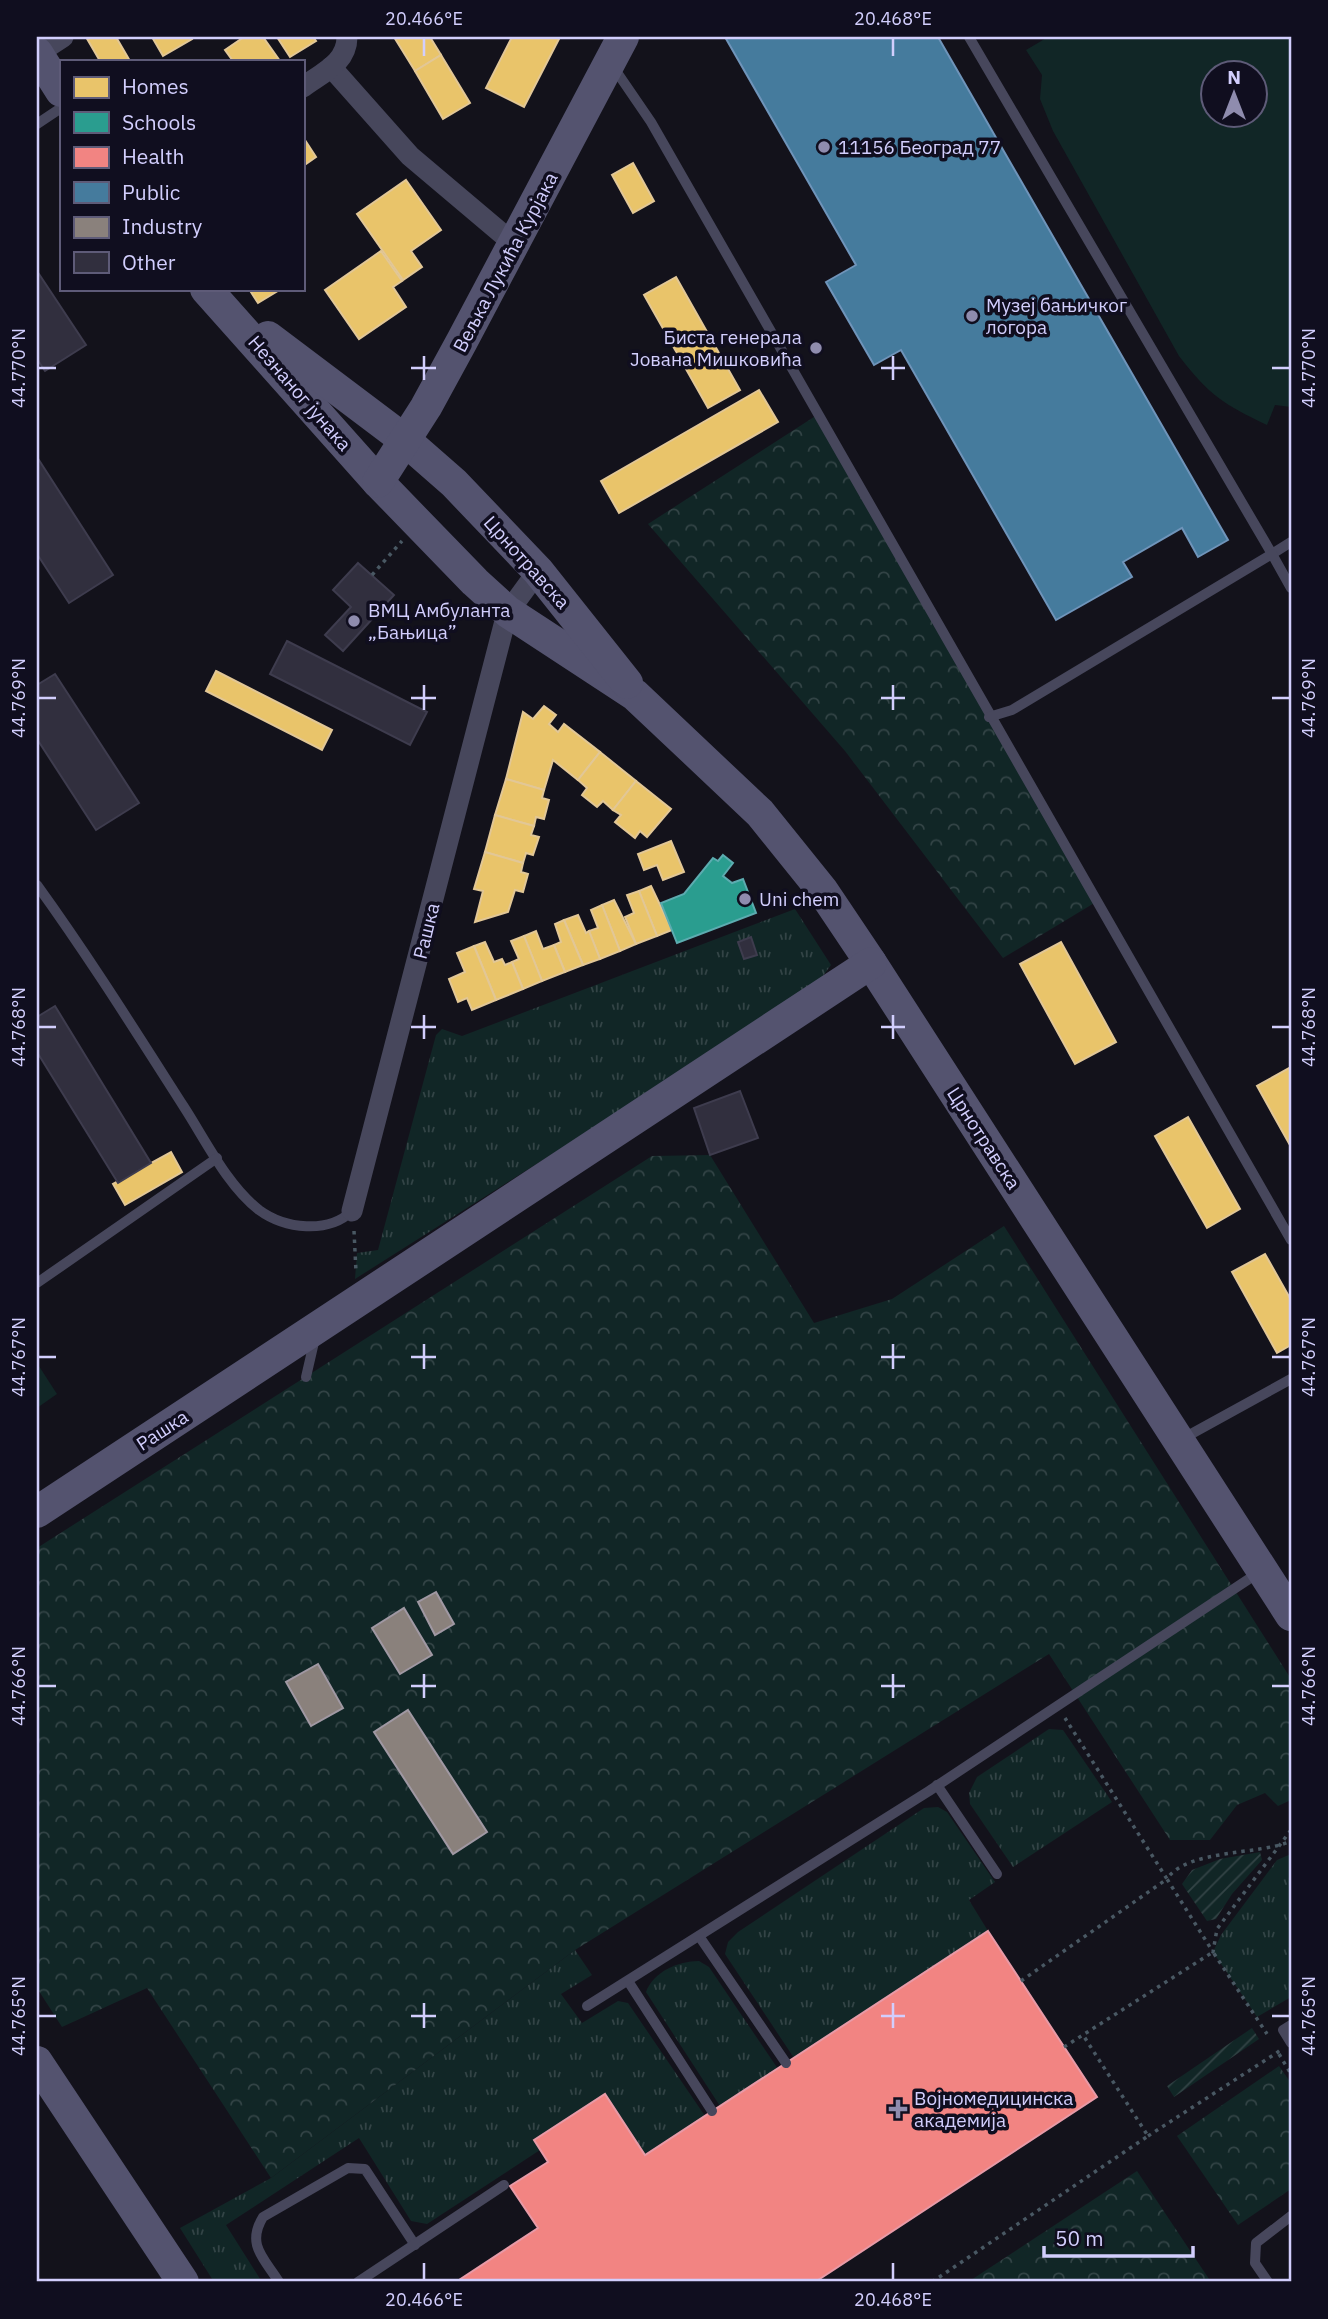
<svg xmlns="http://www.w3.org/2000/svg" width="1328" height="2319" font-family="'IBM Plex Sans',sans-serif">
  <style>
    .grass { fill: url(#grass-tufts) }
    .forest { fill: url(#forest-crowns) }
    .garden { fill: url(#garden-furrows) }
    .pitch { fill: #112626; fill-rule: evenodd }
    .homes { fill: #e9c46a; stroke: #e2c796; stroke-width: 2 }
    .schools { fill: #2a9d8f; stroke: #5cacb0; stroke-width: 2 }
    .health { fill: #f28482; stroke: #e89aa7; stroke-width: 2 }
    .public { fill: #457b9d; stroke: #6f94ba; stroke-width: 2 }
    .industry { fill: #8a817c; stroke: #a098a3; stroke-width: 2 }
    .building { fill: #312f3e; stroke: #3e3c4e; stroke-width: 2 }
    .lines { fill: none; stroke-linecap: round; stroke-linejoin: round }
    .path { stroke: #495863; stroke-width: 3.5; stroke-dasharray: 3.5 5; stroke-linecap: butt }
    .lane { stroke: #47475c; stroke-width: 10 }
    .street { stroke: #47475c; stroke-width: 21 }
    .secondary { stroke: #54536f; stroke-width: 32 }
    .ticks { fill: none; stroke: #d2cefd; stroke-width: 2.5 }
    .poi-dot { fill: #8f8cae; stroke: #100e1f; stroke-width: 2.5 }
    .labels { text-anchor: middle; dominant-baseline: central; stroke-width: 7; stroke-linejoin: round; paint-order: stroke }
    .poi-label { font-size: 19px; fill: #d2cefd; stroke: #100e1f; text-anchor: start }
    .street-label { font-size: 19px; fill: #d2cefd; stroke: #100e1f }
    .neatline { fill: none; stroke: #d2cefd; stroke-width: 2.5 }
    .ticks-label { font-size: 18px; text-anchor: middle; fill: #d2cefd }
  </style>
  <defs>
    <pattern id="grass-tufts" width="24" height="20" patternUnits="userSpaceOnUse" patternTransform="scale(1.75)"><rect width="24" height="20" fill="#112626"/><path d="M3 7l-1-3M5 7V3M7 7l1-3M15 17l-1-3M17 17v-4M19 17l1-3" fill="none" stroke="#334446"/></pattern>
    <pattern id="forest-crowns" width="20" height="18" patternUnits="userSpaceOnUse" patternTransform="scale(1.75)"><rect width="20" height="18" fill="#112626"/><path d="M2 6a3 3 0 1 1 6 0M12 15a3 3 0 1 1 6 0" fill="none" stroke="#334446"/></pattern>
    <pattern id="garden-furrows" width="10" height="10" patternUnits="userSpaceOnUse" patternTransform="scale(1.75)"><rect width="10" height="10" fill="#112626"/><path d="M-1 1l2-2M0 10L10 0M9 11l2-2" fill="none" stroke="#334446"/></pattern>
  </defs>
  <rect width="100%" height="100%" fill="#13121b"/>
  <g class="grass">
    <polygon points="795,909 831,965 814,988 355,1279 357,1253 378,1250 436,1035 442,1029 462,1036"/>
    <polygon points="1049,1729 1063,1730 1112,1802 1013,1867 970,1804 969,1793 977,1777"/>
    <polygon points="938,1807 947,1812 995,1882 969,1900 988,1931 794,2058 725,1954 728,1942 738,1932 924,1808"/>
    <polygon points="1291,1854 1291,1997 1257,2017 1213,1952 1221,1935 1277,1860"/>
    <polygon points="575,1950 592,1975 561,1994 582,2023 618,2001 628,2003 705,2116 645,2155 604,2094 535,2140 540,2150 427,2224 411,2221 359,2138 226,2225 262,2282 214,2282 180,2228 271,2178"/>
    <path d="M699,1961L709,1967L778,2069L720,2106L646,1992C653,1972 678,1961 699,1961Z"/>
  </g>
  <g class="forest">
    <polygon points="817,415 1096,902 1003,958 845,751 648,524"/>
    <polygon points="710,1155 814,1323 892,1299 1004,1226 1291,1679 1291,1800 1278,1806 1265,1793 1237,1805 1210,1840 1170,1840 1049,1654 575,1950 271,2178 147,1988 62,2027 37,1988 37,1548 652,1156"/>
    <polygon points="1279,2066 1291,2083 1291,2189 1238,2225 1177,2136"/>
    <polygon points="1137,2171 1211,2282 968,2282"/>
  </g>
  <g class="garden">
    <polygon points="1260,1852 1262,1860 1232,1894 1216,1919 1207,1921 1182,1884 1192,1870 1220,1859"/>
    <polygon points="1252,2028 1259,2039 1174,2097 1167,2086"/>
  </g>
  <g class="pitch">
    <path d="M1048,37H1291V407L1275,405L1267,425C1223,404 1209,395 1179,356L1053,131L1040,99L1042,75L1026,50ZM1212,74H1254V116H1212Z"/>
    <polygon points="37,1363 57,1394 37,1408"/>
  </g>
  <g class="homes">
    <polygon points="86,37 116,37 130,61 100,61"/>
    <polygon points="152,37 191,37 192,39 163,56"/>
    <polygon points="244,37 263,37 280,61 233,61 225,50"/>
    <polygon points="277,37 313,37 316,41 290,57"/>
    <polygon points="394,37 430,37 441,55 415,71"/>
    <polygon points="512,37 560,37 524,107 486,88"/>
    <polygon points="441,55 470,103 443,119 415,71"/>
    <polygon points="303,137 316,157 303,166"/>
    <polygon points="633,163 654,201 633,213 612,175"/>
    <polygon points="406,180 441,230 411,251 422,267 403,280 357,214"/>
    <polygon points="381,251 402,281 393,287 406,307 359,339 325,290"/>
    <polygon points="676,277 740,390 708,408 644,295"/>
    <polygon points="249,289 281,289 258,303"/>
    <polygon points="759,390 778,422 619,513 601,481"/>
    <polygon points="216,671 332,730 322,750 206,691"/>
    <polygon points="544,706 556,715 549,724 558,732 564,724 600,752 578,780 553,760 544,790 506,779 523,712 533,719"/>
    <polygon points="600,752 636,781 613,810 603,801 597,807 582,795 587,788 578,780"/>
    <polygon points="506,779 544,790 542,798 549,800 544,819 536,817 534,826 495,815"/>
    <polygon points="636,781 671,809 647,837 640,831 635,838 615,822 621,815 613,810"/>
    <polygon points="495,815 534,826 531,835 539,837 533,855 526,853 523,863 485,852"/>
    <polygon points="671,841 684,872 663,880 657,865 644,870 638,854"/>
    <polygon points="485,852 523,863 521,872 528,874 523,892 515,890 508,912 475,922 483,891 474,889"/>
    <polygon points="651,886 672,930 657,936 639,891"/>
    <polygon points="639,891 657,936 636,944 625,917 634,913 627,895"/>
    <polygon points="614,900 636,944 620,951 602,905"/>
    <polygon points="602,905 620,951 600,959 589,931 598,928 591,910"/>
    <polygon points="578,915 586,933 589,931 600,959 583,965 564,920"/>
    <polygon points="564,920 583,965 565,972 554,945 561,942 555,924"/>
    <polygon points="536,931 543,949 554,945 565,972 542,981 524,936"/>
    <polygon points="524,936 542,981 523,989 512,962 519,959 511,941"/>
    <polygon points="485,942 494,962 502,959 505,965 512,962 523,989 496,1000 474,946"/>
    <polygon points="1061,942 1116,1042 1075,1064 1020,964"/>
    <polygon points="474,946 496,1000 472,1010 467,998 458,1002 449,979 465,972 457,953"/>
    <polygon points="1291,1067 1291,1147 1257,1086"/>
    <polygon points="1188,1117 1240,1209 1207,1228 1155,1136"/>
    <polygon points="171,1152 182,1172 125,1205 113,1184"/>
    <polygon points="1265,1254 1291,1300 1291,1345 1277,1353 1232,1272"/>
  </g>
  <polygon class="schools" points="723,855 733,863 723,876 732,883 743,879 756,913 677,943 661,903 684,894 713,858 718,861"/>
  <polygon class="health" points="988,1931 1097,2097 815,2282 456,2282 538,2228 510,2186 548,2162 534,2140 605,2094 645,2155"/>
  <polygon class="public" points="725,37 938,37 1228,540 1198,557 1182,528 1123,562 1132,577 1056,620 901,350 874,365 826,282 856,265"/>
  <g class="industry">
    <polygon points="436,1592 454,1624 435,1635 418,1602"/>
    <polygon points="404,1608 432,1655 400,1674 372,1628"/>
    <polygon points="318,1664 343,1708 311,1726 286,1682"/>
    <polygon points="408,1710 487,1832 453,1854 374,1732"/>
  </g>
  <g class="building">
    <polygon points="37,271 86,345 45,371 37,359"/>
    <polygon points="37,457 113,575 69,603 37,554"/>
    <polygon points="358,563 394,595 343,651 325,635 351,607 333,590"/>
    <polygon points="287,641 427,712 410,745 270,674"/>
    <polygon points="55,674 139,803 96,830 37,739 37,685"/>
    <polygon points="751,937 757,955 744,959 738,942"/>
    <polygon points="55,1006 151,1163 118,1183 37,1052 37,1017"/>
    <polygon points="740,1091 758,1138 710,1155 694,1108"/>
  </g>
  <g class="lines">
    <g class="path">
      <polyline points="372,575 402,541"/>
      <polyline points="354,1231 356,1272"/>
      <path d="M1291,1830L1217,1929L1213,1952L1167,1879C1186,1849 1261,1855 1291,1841"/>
      <polyline points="1021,1981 1167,1879 1065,1718"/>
      <polyline points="1064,2047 1213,1952 1267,2034"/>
      <polyline points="1279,2054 1291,2074"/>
      <polyline points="1148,2136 1278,2052 1276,2050"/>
      <polyline points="932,2282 1148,2136 1083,2035"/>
    </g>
    <g class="lane">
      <polyline points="969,37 1272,554 1291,542"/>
      <polyline points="612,65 651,122 1291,1240"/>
      <polyline points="37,124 61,108"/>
      <polyline points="989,717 1012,710 1272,554 1291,588"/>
      <path d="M37,885C89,957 136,1032 184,1107C206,1141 227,1185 259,1210C285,1229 328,1234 352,1211"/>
      <polyline points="37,1283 217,1158"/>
      <polyline points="306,1377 315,1338"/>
      <polyline points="1182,1439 1291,1379"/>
      <polyline points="937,1785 997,1874"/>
      <polyline points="699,1936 786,2063"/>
      <polyline points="628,1981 712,2111"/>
      <polyline points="587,2006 929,1791 1261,1571"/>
      <polyline points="1291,2025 1283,2030 1291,2043"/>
      <path d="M279,2282C264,2258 246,2245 263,2217L348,2168L365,2169L415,2245"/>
      <polyline points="358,2282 504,2185"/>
      <polyline points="1268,2282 1255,2263 1256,2243 1291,2216"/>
    </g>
    <g class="street">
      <polyline points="37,54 63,37"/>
      <polyline points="331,67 410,156 513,243"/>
      <path d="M303,87C322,73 347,63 347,37"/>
      <polyline points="352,1211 504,625 508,612 538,571"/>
    </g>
    <g class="secondary">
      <polyline points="37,53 61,91"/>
      <polyline points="206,289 378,482 475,582 508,612 635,695 760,813 822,890 871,963 1291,1615"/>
      <polyline points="268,337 406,441 454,483 538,571 627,683"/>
      <polyline points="378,482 426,407 462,341 623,37"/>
      <polyline points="37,1512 871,963"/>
      <polyline points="37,2062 183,2282"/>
    </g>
  </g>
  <path class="ticks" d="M424,38V56M893,38V56M424,356V380M893,356V380M38,368H56M411,368H436M881,368H905M1272,368H1290M424,685V710M893,685V710M38,698H56M411,698H436M881,698H905M1272,698H1290M424,1015V1039M893,1015V1039M38,1027H56M411,1027H436M881,1027H905M1272,1027H1290M424,1344V1369M893,1344V1369M38,1357H56M411,1357H436M881,1357H905M1272,1357H1290M424,1674V1698M893,1674V1698M38,1686H56M411,1686H436M881,1686H905M1272,1686H1290M424,2003V2028M893,2003V2028M38,2016H56M411,2016H436M881,2016H905M1272,2016H1290M424,2263V2280M893,2263V2280"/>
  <g class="poi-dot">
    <circle cx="824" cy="147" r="7"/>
    <circle cx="972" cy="316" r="7"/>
    <circle cx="816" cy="348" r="7"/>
    <circle cx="354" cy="621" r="7"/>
    <circle cx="745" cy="899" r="7"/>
    <path d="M894.5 2098.5h7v7h7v7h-7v7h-7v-7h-7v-7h7z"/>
  </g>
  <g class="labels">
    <g class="poi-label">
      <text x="838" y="147">11156 Београд 77</text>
      <text x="986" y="305">Музеј бањичког<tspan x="986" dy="22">логора</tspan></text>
      <text x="802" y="337" text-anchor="end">Биста генерала<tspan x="802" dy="22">Јована Мишковића</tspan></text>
      <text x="368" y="610">ВМЦ Амбуланта<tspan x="368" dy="22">„Бањица”</tspan></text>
      <text x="759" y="899">Uni chem</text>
      <text x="914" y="2098">Војномедицинска<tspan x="914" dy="22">академија</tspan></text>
    </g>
    <g class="street-label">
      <text transform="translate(505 262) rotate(-62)">Вељка Лукића Курјака</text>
      <text transform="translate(300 393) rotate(49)">Незнаног јунака</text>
      <text transform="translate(527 562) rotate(48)">Црнотравска</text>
      <text transform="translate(426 931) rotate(-76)">Рашка</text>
      <text transform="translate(984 1138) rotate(57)">Црнотравска</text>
      <text transform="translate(162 1430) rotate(-33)">Рашка</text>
    </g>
  </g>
  <rect width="1328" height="2319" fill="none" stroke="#100e1f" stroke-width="77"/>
  <rect x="60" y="60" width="245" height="231" fill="#100e1f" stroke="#5e5b78" stroke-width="2"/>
  <rect x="74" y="77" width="35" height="21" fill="#e9c46a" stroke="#5e5b78" stroke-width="2"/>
  <text x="122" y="94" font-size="21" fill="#d2cefd">Homes</text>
  <rect x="74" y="112" width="35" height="21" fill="#2a9d8f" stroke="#5e5b78" stroke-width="2"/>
  <text x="122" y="130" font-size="21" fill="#d2cefd">Schools</text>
  <rect x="74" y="147" width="35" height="21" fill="#f28482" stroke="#5e5b78" stroke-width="2"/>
  <text x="122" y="164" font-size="21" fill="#d2cefd">Health</text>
  <rect x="74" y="182" width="35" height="21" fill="#457b9d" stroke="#5e5b78" stroke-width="2"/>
  <text x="122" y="200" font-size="21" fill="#d2cefd">Public</text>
  <rect x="74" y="217" width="35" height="21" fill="#8a817c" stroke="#5e5b78" stroke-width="2"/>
  <text x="122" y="234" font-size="21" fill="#d2cefd">Industry</text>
  <rect x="74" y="252" width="35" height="21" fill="#312f3e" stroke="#5e5b78" stroke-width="2"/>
  <text x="122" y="270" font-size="21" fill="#d2cefd">Other</text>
  <g transform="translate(1234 94)"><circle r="33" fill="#100e1f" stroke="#5e5b78" stroke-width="2"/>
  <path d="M0-5L12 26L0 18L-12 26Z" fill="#8f8cae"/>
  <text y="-10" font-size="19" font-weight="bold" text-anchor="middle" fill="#d2cefd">N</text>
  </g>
  <path d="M1044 2246v10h149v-10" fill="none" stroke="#d2cefd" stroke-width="3.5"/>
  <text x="1055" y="2246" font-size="21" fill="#d2cefd" stroke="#100e1f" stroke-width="5" paint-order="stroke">50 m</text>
  <rect x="38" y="38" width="1252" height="2242" class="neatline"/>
  <g class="ticks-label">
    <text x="424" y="25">20.466°E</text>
    <text x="893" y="25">20.468°E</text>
    <text transform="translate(19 368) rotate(-90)" y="6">44.770°N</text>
    <text transform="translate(1309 368) rotate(-90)" y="6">44.770°N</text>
    <text transform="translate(19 698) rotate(-90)" y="6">44.769°N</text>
    <text transform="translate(1309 698) rotate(-90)" y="6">44.769°N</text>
    <text transform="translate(19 1027) rotate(-90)" y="6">44.768°N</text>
    <text transform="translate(1309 1027) rotate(-90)" y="6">44.768°N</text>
    <text transform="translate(19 1357) rotate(-90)" y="6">44.767°N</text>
    <text transform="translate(1309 1357) rotate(-90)" y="6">44.767°N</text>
    <text transform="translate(19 1686) rotate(-90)" y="6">44.766°N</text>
    <text transform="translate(1309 1686) rotate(-90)" y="6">44.766°N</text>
    <text transform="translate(19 2016) rotate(-90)" y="6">44.765°N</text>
    <text transform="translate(1309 2016) rotate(-90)" y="6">44.765°N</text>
    <text x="424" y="2306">20.466°E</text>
    <text x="893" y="2306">20.468°E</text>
  </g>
</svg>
